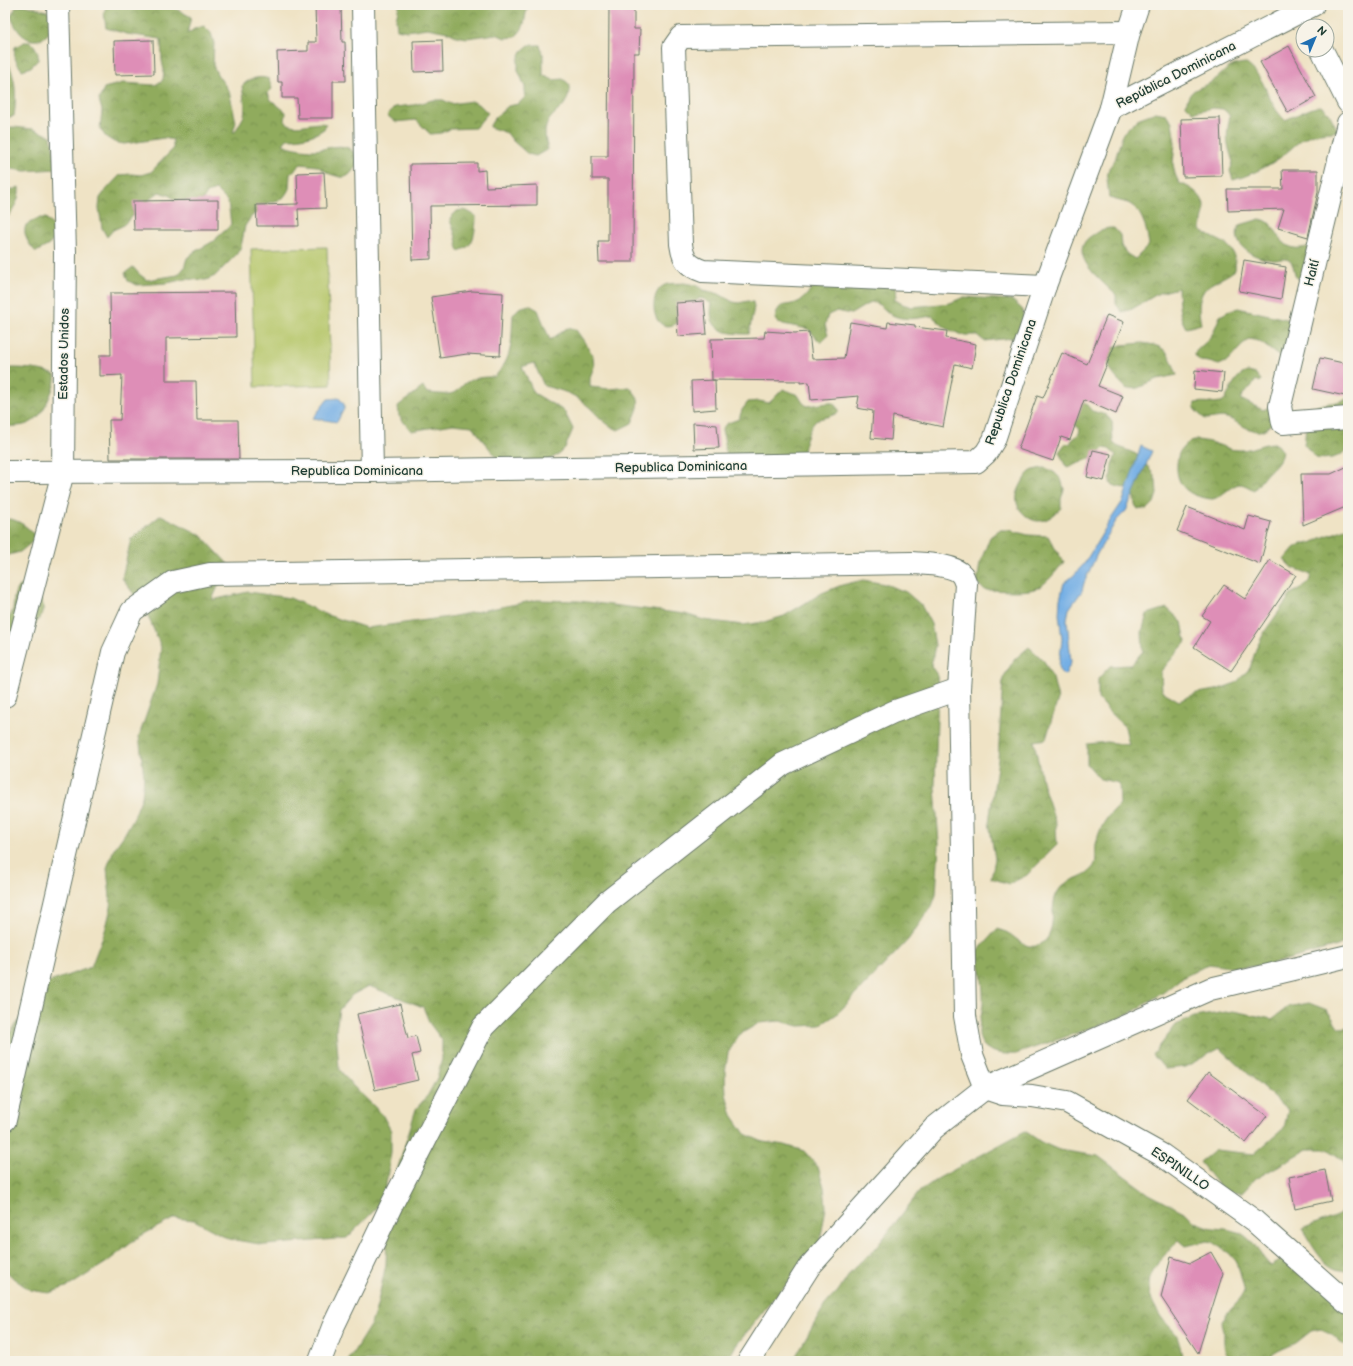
<svg xmlns="http://www.w3.org/2000/svg" width="1353" height="1366" font-family="'Balsamiq Sans',sans-serif">
  <style>
    .grass { fill: #b5c669; stroke: #6a824e }
    .forest { fill: url(#forest-crowns); stroke: #587448 }
    .water { fill: #75afe5; stroke: #4a768c }
    .building { fill: #de8eb7 }
    .lines { fill: none; stroke-linecap: round; stroke-linejoin: round }
    .minor-casing { stroke: #687767; stroke-width: 24 }
    .minor { stroke: #fff; stroke-width: 22 }
    .labels { text-anchor: middle; dominant-baseline: central; stroke-width: 3; stroke-linejoin: round; paint-order: stroke }
    .street-label { font-size: 13px; fill: #1f3d34; stroke: #f7f3e8 }
  </style>
  <defs>
    <pattern id="forest-crowns" width="20" height="18" patternUnits="userSpaceOnUse"><rect width="20" height="18" fill="#90ab5d"/><path d="M2 6a3 3 0 1 1 6 0M12 15a3 3 0 1 1 6 0" fill="none" stroke="#758c4e"/></pattern>
  </defs>
  <rect width="100%" height="100%" fill="#f7f3e8"/>
  <filter id="ink" filterUnits="userSpaceOnUse"><feTurbulence type="fractalNoise" baseFrequency=".025" numOctaves="2"/><feDisplacementMap in="SourceGraphic" scale="8" xChannelSelector="R" yChannelSelector="G"/><feConvolveMatrix kernelMatrix="1 2 1 2 8 2 1 2 1" color-interpolation-filters="sRGB"/></filter>
  <filter id="wash" filterUnits="userSpaceOnUse"><feTurbulence type="fractalNoise" baseFrequency=".012" numOctaves="4" result="noise"/><feDisplacementMap in="SourceGraphic" scale="16" xChannelSelector="R" yChannelSelector="G"/><feGaussianBlur stdDeviation="0.9" result="paint"/><feColorMatrix in="noise" values="0 0 0 0 0 0 0 0 0 0 0 0 0 0 0 0 0 1.4 0 .05"/><feComposite in="paint" operator="in"/></filter>
  <g filter="url(#wash)">
    <rect width="100%" height="100%" fill="#efe3c5"/>
    <polygon class="grass" points="327,247 331,385 255,387 251,249"/>
    <g class="forest">
      <path d="M25,5L51,12L52,30C48,34 43,40 37,40C23,42 14,26 11,16L16,7Z"/>
      <path d="M107,5H169L191,17L187,34L194,29L204,26L211,33L214,43L213,65L217,74L229,91L236,122L233,132H235L244,116L245,107L242,86C248,79 260,75 269,79L272,89L268,93L270,99L286,112L285,121C294,132 313,120 326,124L325,128C314,137 300,139 287,139L283,144C291,148 306,150 314,150C331,149 347,139 357,157L356,167L349,175L345,177H340L330,174L317,166L301,164L290,174L289,189L286,194L282,199L268,203L251,217L245,226L241,247L236,255L215,276L206,280L186,279L167,283L137,285L128,281L125,273L133,267L139,274L147,280L178,275L184,268L187,258L194,252L212,242L228,228L231,224L228,202L216,190L207,193L202,202L176,201L169,195L159,192L151,198L145,205L122,226L113,230L107,237L102,228L99,208L100,198L106,190L120,175L131,174L141,175L151,172L173,149V140L164,138L124,144L114,142L106,137L100,129L102,110L99,100L104,88L123,83L155,85L163,80L164,70L162,61L161,39L127,34L106,28L104,12Z"/>
      <path d="M399,5H529C522,19 529,24 515,37L505,38L496,34L467,38L456,36L448,32L427,28L407,31L397,29L396,19Z"/>
      <path d="M24,42H31C36,47 39,53 38,60L31,67L22,70C16,62 13,57 15,47Z"/>
      <path d="M529,45H540L543,54V75L553,80L563,79L570,85C569,112 551,109 546,127C544,134 546,143 548,149L536,156L528,154L513,141L507,133L489,127L494,119L508,106L518,104L525,97V87L518,70V60L522,51Z"/>
      <path d="M5,57C16,75 17,96 14,116L5,118Z"/>
      <path d="M1245,63C1268,78 1266,103 1285,120C1297,115 1309,108 1321,106L1329,113L1338,131C1329,133 1319,132 1310,135C1298,140 1289,152 1278,159C1265,168 1248,176 1233,180L1230,171L1233,162C1226,141 1226,137 1230,115L1223,109L1213,108L1193,112L1186,105C1190,86 1200,90 1213,81C1227,71 1226,65 1245,63Z"/>
      <polygon points="433,100 443,100 451,104 472,101 481,106 488,113 475,128 450,129 441,133 430,134 416,120 395,122 387,115 395,107 414,105"/>
      <path d="M1156,112L1166,114L1172,122L1175,143L1173,164L1175,174L1179,183C1191,187 1207,197 1204,212C1203,218 1201,223 1201,230C1218,244 1238,240 1235,270C1228,276 1219,279 1211,284C1197,293 1198,310 1201,324L1186,328C1178,315 1179,303 1178,288L1159,293L1132,309L1122,312L1116,304V295C1103,282 1065,254 1091,236C1101,230 1102,228 1114,228L1120,235L1121,246L1127,254L1135,259L1149,245C1147,231 1143,210 1128,203C1122,201 1115,200 1109,198L1107,178L1109,168L1115,160L1123,133L1137,119Z"/>
      <polygon points="13,127 33,129 51,136 57,169 25,171 5,168 5,128"/>
      <path d="M19,187C20,200 14,210 5,220V193Z"/>
      <path d="M462,210L467,211L476,216C476,223 475,238 470,244C468,248 463,249 459,251C456,244 457,237 454,231C453,226 450,223 450,218L457,211Z"/>
      <path d="M40,218H46L53,226L56,237L49,245L36,252C29,245 22,234 26,225L35,220Z"/>
      <path d="M1260,219C1278,221 1276,245 1294,248C1298,249 1305,247 1309,247L1302,278H1296C1294,273 1294,264 1290,261C1285,257 1280,260 1275,260C1257,260 1228,246 1240,225Z"/>
      <path d="M684,283L695,285L704,290L719,294L733,302L739,303L748,301L753,302L754,307L749,334C728,334 706,332 712,304L704,299L699,298C693,305 687,317 679,322C652,339 647,295 663,286C669,282 678,284 684,283Z"/>
      <path d="M816,284L895,287L896,297L894,299L902,304L912,307L950,303L964,297L1012,300L1023,310L1024,332L1023,337L984,341L977,335H963L947,329L932,316C918,318 902,322 889,313C882,308 881,304 871,302L851,314L837,311L828,315L825,325L828,335L821,343L808,329L778,323L775,319C779,300 784,308 798,302C805,299 811,289 816,284Z"/>
      <path d="M529,305L538,310L550,340L567,328L576,330L588,347L593,356L594,367L590,377V387L610,389L630,387C643,402 639,406 632,423L618,430C601,423 594,409 579,399C569,392 556,389 544,386L534,363L522,367L534,393L564,411L573,429L565,448L558,455L540,464H503L496,457L472,426L453,424L411,431L399,416L398,406L423,387L427,393C433,393 443,395 449,394C456,393 459,389 464,384C473,377 484,377 494,377C514,358 511,340 513,315L519,308Z"/>
      <polygon points="1238,308 1291,320 1285,361 1259,341 1248,339 1228,361 1219,365 1209,362 1200,361 1193,354 1207,341 1213,333 1220,316 1229,311"/>
      <path d="M1142,343C1168,346 1169,353 1177,375L1157,379L1138,388L1127,389C1114,376 1104,368 1111,349L1121,345Z"/>
      <path d="M12,368C27,368 42,369 55,375C56,383 53,388 50,396C40,419 32,428 5,426V369Z"/>
      <path d="M1248,372L1256,374L1261,380L1260,382L1256,380C1252,388 1244,391 1240,399L1263,410L1272,406L1275,419C1272,423 1268,428 1263,430C1252,435 1238,421 1227,418C1220,416 1213,419 1205,419L1197,412L1194,408L1195,403C1204,401 1213,404 1221,402C1231,398 1231,375 1248,372Z"/>
      <path d="M783,389L798,395L803,403L807,406L828,403H833L840,411C833,416 826,417 819,419C809,423 805,444 802,453L733,462C721,449 727,452 724,438C723,434 722,432 722,428L728,423L739,419L742,410L748,402L759,401L769,403Z"/>
      <path d="M1073,394L1085,403L1092,411L1106,415L1109,418L1112,422L1113,442L1117,446L1136,454L1151,470L1156,480L1157,494L1154,503L1147,510L1138,509L1135,505L1133,491C1126,487 1117,488 1110,483L1112,464L1116,455L1109,449L1104,448C1092,458 1083,462 1069,467L1065,465L1059,452L1065,444H1070L1072,440L1079,434L1080,429L1069,420Z"/>
      <path d="M1348,398V449C1339,458 1328,460 1316,458L1304,444C1306,435 1305,422 1308,415C1315,399 1336,406 1348,398Z"/>
      <path d="M1194,440C1202,440 1211,442 1219,445C1225,447 1231,450 1237,450C1251,451 1261,443 1275,443L1282,451C1281,463 1271,468 1264,477C1261,481 1258,485 1254,490C1250,488 1244,484 1240,484C1232,484 1222,497 1213,499C1209,499 1205,498 1201,497C1181,492 1174,477 1178,457C1179,450 1187,442 1194,440Z"/>
      <path d="M1046,468L1055,473L1061,479L1064,489L1061,499V508C1050,520 1037,527 1024,514C1014,505 1015,495 1022,483C1028,471 1032,469 1046,468Z"/>
      <polygon points="161,515 201,535 228,564 212,600 248,592 290,598 327,615 367,628 449,617 537,600 579,601 685,614 704,620 743,625 764,622 784,616 822,593 842,585 863,580 885,584 906,592 921,605 931,624 935,645 931,666 937,675 938,685 935,787 939,844 936,895 932,906 908,940 837,1014 820,1025 799,1026 780,1021 759,1023 739,1035 728,1053 725,1073 726,1094 732,1115 745,1134 763,1142 785,1145 804,1151 818,1167 824,1187 826,1207 819,1248 804,1257 789,1282 772,1300 735,1347 727,1361 348,1361 371,1324 377,1306 386,1264 388,1200 416,1109 428,1095 437,1078 442,1059 442,1040 430,1024 423,1007 369,986 352,995 339,1010 336,1030 339,1069 352,1085 382,1114 391,1131 391,1152 385,1191 376,1209 347,1238 266,1245 229,1239 194,1220 175,1218 140,1236 107,1262 69,1286 49,1293 30,1290 13,1278 5,1270 5,1049 11,1032 44,984 91,967 106,928 111,907 107,868 114,849 124,835 134,817 142,797 144,776 139,736 157,684 161,647 146,611 122,578 131,539"/>
      <path d="M10,519C21,521 30,529 37,538L20,552L5,556V520Z"/>
      <path d="M1348,527V941L1337,946L1268,965L1235,968L1209,964L1180,979L1164,992L1136,1010L1117,1019L1016,1054C1000,1055 979,1052 979,1032C979,1022 982,1013 983,1004C984,986 980,968 978,951L997,929C1000,930 1003,931 1006,932C1015,936 1024,949 1036,946C1057,940 1050,915 1055,898C1062,876 1084,881 1094,866C1097,861 1095,851 1096,845C1099,827 1107,816 1120,804L1119,783L1100,779L1087,764V744L1107,742L1129,745L1125,727L1110,713L1098,699V679L1110,666L1131,665L1143,651L1142,632L1147,614L1167,608L1182,622L1186,642L1161,671L1162,691L1179,701L1197,693L1216,690L1236,683L1250,668L1256,649L1265,631L1292,593L1301,589L1309,583L1311,574L1292,568L1284,560L1294,548L1302,543H1312L1321,538L1340,531Z"/>
      <path d="M999,530H1009L1028,535L1048,536L1053,545L1064,562C1056,571 1048,583 1037,588C1026,593 998,590 984,590L977,583L980,563L990,537Z"/>
      <path d="M19,586H24C29,590 39,596 42,602C50,617 17,644 5,647V622C19,610 9,597 19,586Z"/>
      <polygon points="1029,647 1044,661 1053,678 1058,699 1046,739 1034,741 1043,785 1056,824 1057,845 1027,875 1009,884 991,878 995,859 989,822 998,759 1003,678 1014,660"/>
      <polygon points="1309,1003 1327,1010 1339,1028 1348,1027 1348,1183 1344,1161 1328,1149 1308,1149 1255,1179 1242,1193 1223,1192 1200,1162 1215,1150 1254,1154 1284,1128 1288,1110 1220,1048 1185,1067 1165,1069 1153,1055 1176,1025 1194,1017 1233,1011 1272,1019 1288,1007"/>
      <path d="M1025,1131L1041,1142L1059,1150L1098,1156L1149,1194L1186,1213L1198,1226L1196,1222C1202,1224 1207,1227 1214,1228C1224,1229 1235,1229 1244,1235C1255,1243 1261,1257 1271,1266L1280,1261L1289,1258L1348,1310V1342L1344,1346L1330,1333L1321,1329L1311,1331L1296,1343L1278,1351L1262,1361H1235C1222,1356 1224,1343 1224,1331C1223,1327 1221,1323 1223,1319C1229,1309 1239,1303 1245,1293L1238,1265L1236,1261L1229,1253L1212,1242L1207,1241L1186,1246L1179,1240C1152,1268 1137,1281 1161,1317C1165,1323 1172,1328 1176,1334C1180,1341 1181,1353 1183,1361H793L825,1305L838,1291L856,1265L871,1254L920,1191L937,1179Z"/>
      <path d="M1348,1203V1270C1325,1274 1313,1245 1302,1229L1339,1214Z"/>
    </g>
    <g class="water">
      <polygon points="339,398 344,404 344,409 337,422 313,418 328,399"/>
      <polygon points="1141,446 1152,451 1126,511 1116,521 1097,554 1084,583 1082,591 1069,609 1067,619 1071,662 1065,675 1061,673 1059,666 1062,639 1059,614 1060,599 1064,583 1073,576 1084,564 1111,519 1123,501"/>
    </g>
    <g id="blocks">
      <g class="building">
        <polygon points="315,5 341,5 342,42 345,42 346,81 333,81 333,118 298,118 297,98 282,98 282,82 278,82 277,52 308,51 308,42 316,42"/>
        <polygon points="609,5 634,5 634,29 640,29 639,53 634,53 633,262 599,262 598,241 608,241 608,179 592,179 592,156 608,156"/>
        <polygon points="153,40 154,74 115,75 114,41"/>
        <polygon points="442,40 443,71 414,72 413,41"/>
        <polygon points="1289,46 1316,97 1288,113 1260,62"/>
        <polygon points="1220,118 1222,176 1183,177 1181,119"/>
        <polygon points="477,163 477,171 485,170 486,187 537,185 537,205 430,206 431,259 412,260 410,164"/>
        <polygon points="1282,170 1318,170 1318,192 1308,237 1278,228 1284,209 1228,211 1227,189 1283,189"/>
        <polygon points="324,172 326,208 298,209 299,226 257,226 256,205 298,204 297,173"/>
        <polygon points="218,200 218,230 134,230 133,201"/>
        <polygon points="1244,260 1286,267 1281,299 1239,291"/>
        <polygon points="472,291 503,293 500,356 467,354 440,358 431,297"/>
        <polygon points="235,292 236,337 166,338 166,381 196,381 197,420 238,420 239,459 110,459 109,420 120,420 122,375 100,376 100,355 111,355 110,293"/>
        <polygon points="704,301 707,334 678,336 676,303"/>
        <polygon points="1107,315 1124,322 1098,386 1123,396 1116,414 1084,400 1070,440 1061,437 1053,461 1018,449 1037,396 1043,398 1062,353 1087,364"/>
        <polygon points="850,322 887,328 888,322 915,325 915,327 947,331 946,338 976,344 972,368 955,364 943,427 893,416 891,440 871,438 873,411 857,408 859,396 811,400 809,382 800,383 800,381 712,380 711,339 764,338 765,331 795,333 809,332 812,359 844,358"/>
        <polygon points="1320,358 1348,364 1348,382 1345,396 1313,389"/>
        <polygon points="1195,370 1224,373 1222,392 1194,389"/>
        <polygon points="715,380 716,409 692,411 691,381"/>
        <polygon points="693,423 717,425 719,448 694,449"/>
        <polygon points="1093,450 1111,454 1104,481 1087,477"/>
        <polygon points="1348,466 1348,506 1303,525 1301,474 1331,474"/>
        <polygon points="1187,507 1245,530 1249,516 1271,522 1260,564 1177,531"/>
        <polygon points="1270,560 1296,575 1231,671 1194,647 1210,621 1202,616 1224,585 1245,599"/>
        <polygon points="400,1004 408,1038 416,1036 420,1053 412,1055 418,1080 375,1090 357,1014"/>
        <polygon points="1208,1072 1267,1116 1246,1143 1188,1099"/>
        <polygon points="1325,1170 1331,1201 1295,1209 1289,1177"/>
        <polygon points="1211,1252 1223,1273 1198,1353 1161,1297 1171,1257 1190,1263"/>
      </g>
    </g>
  </g>
  <g filter="url(#ink)">
    <use href="#blocks" fill-opacity="0" stroke="#687767" stroke-width="1"/>
    <g class="lines">
      <defs>
        <g id="minor">
          <polyline points="363,5 372,471"/>
          <polyline points="1322,50 1348,102"/>
          <polyline points="1111,108 1313,5"/>
          <polyline points="1348,123 1280,406 1283,423 1348,418"/>
          <path d="M1045,286L703,271C688,266 683,260 681,244L674,47L681,37L1129,32"/>
          <polyline points="5,472 372,471 976,462 986,453 994,440 1045,286 1111,108 1129,32 1138,5"/>
          <polyline points="5,696 63,472 65,252 58,5"/>
          <path d="M5,1120L113,652L132,611L173,582L210,574L912,563C925,564 954,564 962,575C964,578 965,582 966,584L959,689L965,1016L972,1055L985,1088L1003,1094L1032,1096L1067,1102L1162,1155L1253,1220L1348,1304"/>
          <polyline points="320,1361 333,1327 393,1202 483,1027 607,902 783,764 893,712 959,689"/>
          <polyline points="749,1361 809,1267 934,1128 985,1088 1210,989 1348,956"/>
        </g>
      </defs>
      <use href="#minor" class="minor-casing"/>
      <use href="#minor" class="minor"/>
    </g>
  </g>
  <g class="labels">
    <g class="street-label">
      <text transform="translate(1176 75) rotate(-27)">República Dominicana</text>
      <text transform="translate(1312 273) rotate(-76)">Haití</text>
      <text transform="translate(64 354) rotate(-89)">Estados Unidos</text>
      <text transform="translate(1011 382) rotate(-71)">Republica Dominicana</text>
      <text transform="translate(681 467) rotate(-1)">Republica Dominicana</text>
      <text x="357" y="471">Republica Dominicana</text>
      <text transform="translate(1180 1169) rotate(34)">ESPINILLO</text>
    </g>
  </g>
  <rect width="1353" height="1366" fill="none" stroke="#f7f3e8" stroke-width="20"/>
  <g transform="translate(1315 38) rotate(44)"><circle r="19" fill="#f7f3e8" stroke="#a1aaa0"/>
  <path d="M0-3L7 15L0 10L-7 15Z" fill="#1f6fb2"/>
  <text y="-6" font-size="11" font-weight="bold" text-anchor="middle" fill="#1f3d34">N</text>
  </g>
</svg>
